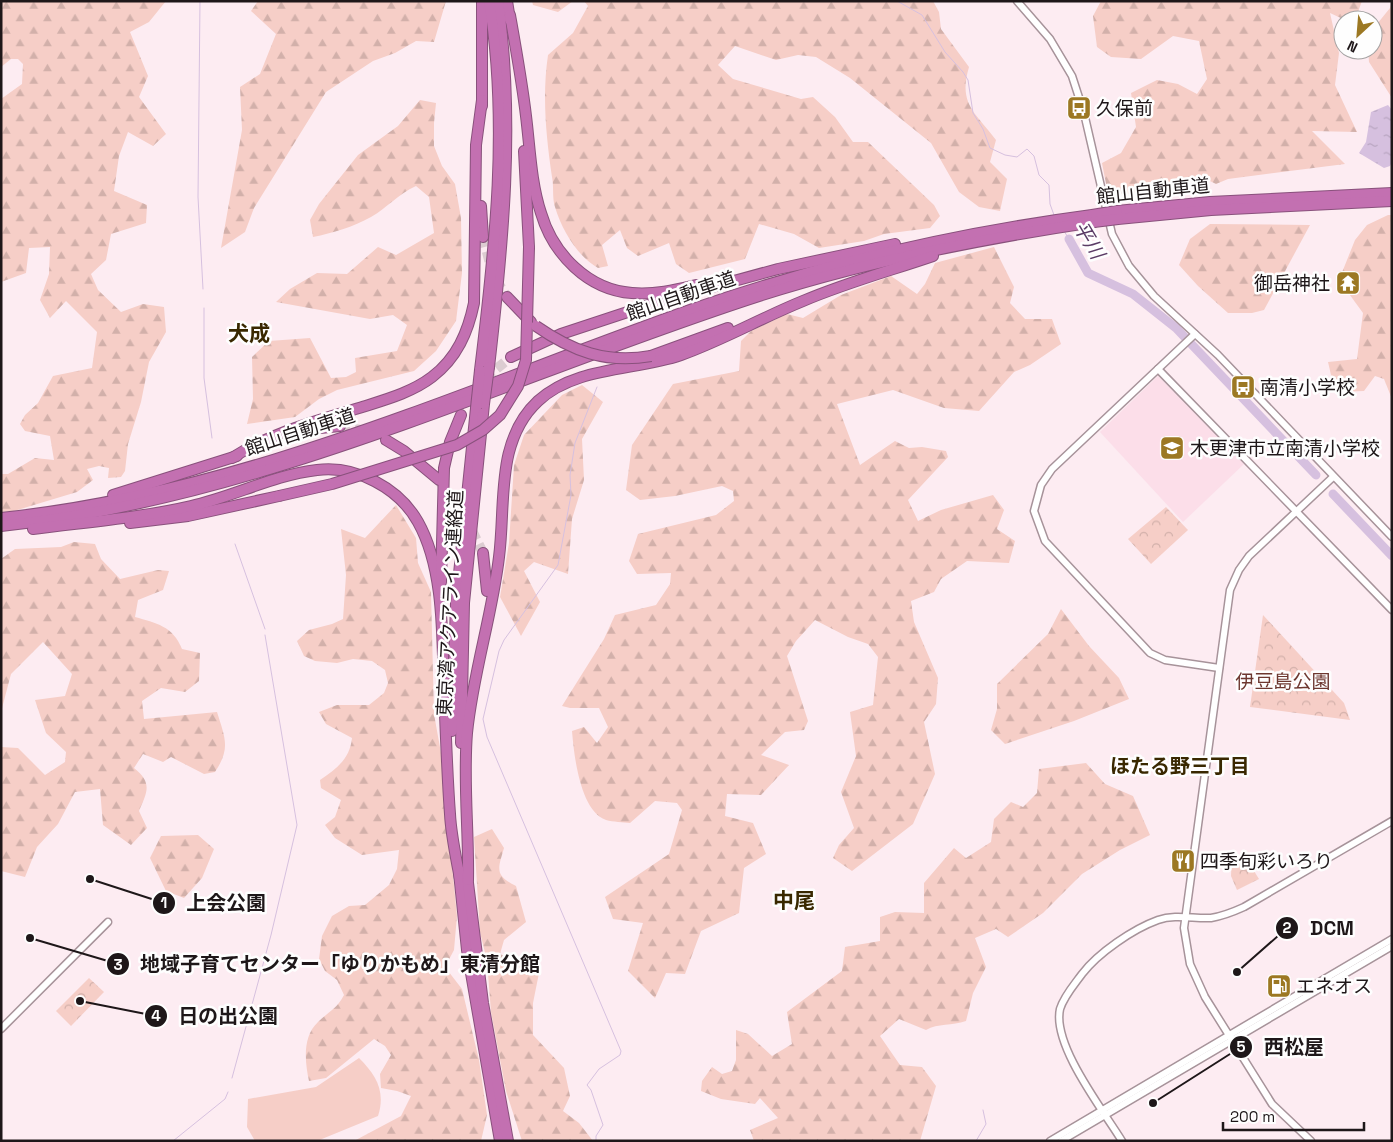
<svg xmlns="http://www.w3.org/2000/svg" width="1393" height="1142" font-family="'Space Grotesk','Noto Sans JP',sans-serif">
  <style>
    .built { fill: #fcdee9 }
    .forest { fill: url(#forest-firs) }
    .park { fill: url(#park-crowns) }
    .garden { fill: #f6cec7 }
    .water { fill: url(#water-ripples) }
    .lines { fill: none; stroke-linecap: round; stroke-linejoin: round }
    .stream { stroke: #d6c0df; stroke-width: 1 }
    .river { stroke: #d6c0df; stroke-width: 9 }
    .highway-tunnel { stroke: #dcccd1; stroke-width: 10; stroke-dasharray: 10 5; stroke-linecap: butt }
    .minor-casing { stroke: #a7939a; stroke-width: 9 }
    .highway-casing { stroke: #89517c; stroke-width: 12 }
    .minor { stroke: #fff; stroke-width: 6 }
    .highway { stroke: #c370b1; stroke-width: 10 }
    .highway-bridge-casing { stroke: #89517c; stroke-width: 12; stroke-linecap: butt }
    .highway-bridge { stroke: #c370b1; stroke-width: 10 }
    .labels { text-anchor: middle; dominant-baseline: central; stroke-width: 5; stroke-linejoin: round; paint-order: stroke }
    .poi-label { font-size: 19px; fill: #1e1719; stroke: #fefefe; text-anchor: start }
    .street-label { font-size: 19px; fill: #1e1719; stroke: #fefefe }
    .park-label { font-size: 19px; fill: #6d372f; stroke: #fefefe }
    .water-label { font-size: 20px; font-style: italic; fill: #5a3b65; stroke: #fefefe }
    .neighbourhood-label { font-size: 20px; font-weight: bold; fill: #392800; stroke: #fefefe }
    .quarter-label { font-size: 21px; font-weight: bold; fill: #392800; stroke: #fefefe }
    .leader { fill: none; stroke: #1e1719; stroke-width: 2 }
    .callout-dot { fill: #1e1719; stroke: #fefefe; stroke-width: 2 }
    .mark-label { font-size: 15px; text-anchor: middle; font-weight: bold; fill: #fff }
    .callout-label { font-size: 20px; text-anchor: middle; font-weight: bold; fill: #1e1719; stroke: #fefefe; stroke-width: 5; stroke-linejoin: round; paint-order: stroke }
  </style>
  <defs>
    <pattern id="forest-firs" width="22" height="20" patternUnits="userSpaceOnUse" patternTransform="scale(1.25)"><rect width="22" height="20" fill="#f6cec7"/><path d="M5 1l3.5 6h-7zM16 11l3.5 6h-7z" fill="#d2b0aa"/></pattern>
    <pattern id="park-crowns" width="20" height="18" patternUnits="userSpaceOnUse" patternTransform="scale(1.25)"><rect width="20" height="18" fill="#f6cec7"/><path d="M2 6a3 3 0 1 1 6 0M12 15a3 3 0 1 1 6 0" fill="none" stroke="#d2b0aa"/></pattern>
    <pattern id="water-ripples" width="26" height="14" patternUnits="userSpaceOnUse" patternTransform="scale(1.25)"><rect width="26" height="14" fill="#d6c0df"/><path d="M2 4q2-2 4 0t4 0M15 11q2-2 4 0t4 0" fill="none" stroke="#b7a4bf"/></pattern>
  </defs>
  <rect width="100%" height="100%" fill="#fdecf2"/>
  <polygon class="built" points="1158,376 1244,464 1183,522 1100,432"/>
  <g class="forest">
    <polygon points="1,1 166,1 149,22 130,32 148,76 139,97 166,134 153,146 128,132 119,156 114,191 147,205 146,223 111,234 106,260 91,274 98,290 121,312 143,304 164,307 166,332 149,362 141,402 128,444 125,471 121,477 108,478 109,468 99,466 87,469 93,480 77,492 14,511 1,512 1,474 8,474 35,458 54,460 50,436 25,431 20,424 25,415 38,403 53,376 92,368 97,332 66,301 50,318 40,300 49,274 50,247 29,248 26,273 1,282 1,99 22,84 23,64 18,59 11,59 1,67"/>
    <polygon points="258,1 446,1 434,42 416,41 395,53 373,61 326,92 254,208 245,232 221,248 242,130 240,87 260,74 276,34 251,11"/>
    <polygon points="532,1 573,1 558,12 533,5"/>
    <path d="M584,1H933L939,12L941,29L969,67C958,104 975,112 996,140L990,162L1007,179L1000,211L979,207L959,192L931,143L850,78L816,57L798,55L776,60L735,46L718,65L733,79L801,99L813,97L835,117L853,142H868L934,205L940,216L930,228L884,234L864,241L819,248L794,234L759,224L745,259L689,273L676,264L669,243L638,256L627,248L620,230L602,245L608,266L598,268C577,256 562,230 555,207C552,198 554,186 552,177C546,136 542,96 548,55L573,33L588,6Z"/>
    <path d="M1101,1H1362L1355,20H1345L1330,13L1339,53L1335,85L1357,132L1312,131L1345,164L1228,179L1216,184L1202,177C1169,191 1145,194 1108,194L1102,163L1121,153L1136,127L1131,93L1157,80L1178,84L1197,94L1207,79L1199,41L1173,36L1141,59L1111,57L1097,47L1093,16Z"/>
    <polygon points="1392,2 1392,98 1369,62 1368,50 1373,50 1373,29 1390,8"/>
    <path d="M420,100L436,103L434,123V146L442,166L455,184L461,218L462,273L456,321L436,351L414,371L337,390L319,399L295,417L247,424L253,399L252,357L269,341L310,338L331,378L346,377L356,372L355,358L397,351L407,325L393,315L370,319L276,302L290,289L317,273L347,274L378,247L396,255L434,233L429,197L416,186C398,194 387,208 371,217C353,227 333,233 313,237L310,220L319,204L358,155L398,126Z"/>
    <polygon points="1388,215 1392,215 1392,399 1384,379 1375,376 1364,391 1335,392 1328,362 1357,359 1363,313 1339,280 1355,240 1367,225"/>
    <polygon points="1210,224 1310,225 1264,310 1252,313 1228,313 1198,286 1179,265 1190,239"/>
    <path d="M994,247L1014,287L1010,303L1025,319H1052L1061,344L1030,365L1014,372L979,411L944,408L893,390L837,404L860,465L895,441L909,448L922,447L946,451L948,457L908,500L918,521L941,510L993,495L1004,510L997,529L1015,541L1009,563L967,561L941,579L934,592L911,601L914,622L938,678L936,704L924,722L935,774L913,824L852,871L833,858L839,845L854,828L841,792L856,756L850,712L873,705L878,657L868,644L848,637L815,620L796,641L787,656L808,721L804,730L785,732L761,755L789,765L761,795L727,794L725,816L753,823L766,854L744,868L739,913L701,931L685,974L666,973L655,998L628,971L643,923L613,919L605,897L669,854L682,810L677,803L655,801L630,823C623,822 613,822 606,820C580,811 574,755 572,731L584,727L597,743L608,727L599,708H570L562,706L604,639L615,615L656,605L670,584L671,573L637,574L629,561L638,534L716,515L734,501L733,491L722,486L675,496L640,500L626,490L632,445L673,384L739,371L741,341L751,331L787,314L803,318L841,295L891,276L917,294L925,284L935,263Z"/>
    <polygon points="582,385 603,402 582,439 584,480 572,519 568,574 534,562 524,571 540,602 521,636 500,597 509,543 514,465 524,435 562,395"/>
    <path d="M396,505L416,538L418,563L431,592L434,714L441,753L457,916L454,950L445,967L462,989L479,1060L487,1115L481,1141H354L401,1116L411,1096L397,1091L381,1088L380,1074L391,1055L385,1046L374,1039L326,1078L309,1081C305,1062 302,1037 318,1022C329,1011 336,1010 344,995L337,980L325,971L319,959L322,936L332,916L349,906L365,905L389,885L397,869L399,850L362,855L335,838L325,825L335,817L341,800L321,788L320,780C336,769 350,759 352,738L326,724L319,712L337,705H369L384,693L388,683L385,670L372,661L353,659L337,663L315,661L304,656L297,641L309,630L332,624L343,619L346,575L341,529L365,538Z"/>
    <path d="M74,542L95,544L101,559L120,579L158,570L169,571L163,590L138,600L135,617C156,623 173,626 182,649L200,653L199,681L185,692L161,688L142,701L144,719L217,712C225,738 231,748 215,772L204,774L171,757L163,762L143,754L134,768C153,783 147,792 139,811L147,828L131,845L103,825L100,789L75,792L58,824L37,847L25,877L1,871V747L18,748L45,775L65,762L66,752L46,733L35,700L65,696L72,674L43,642L11,674L1,712V559L15,549L61,547Z"/>
    <polygon points="1061,609 1089,646 1119,678 1129,699 1074,721 1005,744 991,730 997,709 997,684 1048,634"/>
    <path d="M1086,763L1105,784L1133,796L1150,835L1120,850L1082,874L1043,913L1008,937L996,929L975,938L986,967L973,993L966,1021C952,1026 938,1023 926,1030L899,1019L880,1036L900,1065L922,1067L936,1086L920,1141H754L750,1130L778,1118L760,1098L755,1104L721,1099L701,1091L702,1081L712,1067L722,1074L732,1071L736,1060V1030L748,1034L772,1056L792,1044L787,1012L842,971L845,947L880,941V917L895,912L924,913V883L954,848L966,858L991,842L994,819L1011,802L1023,807L1037,793L1039,769Z"/>
    <path d="M492,829L504,848C498,869 494,875 516,886L526,922L504,940L500,954L539,973L533,1003V1035L564,1068L570,1096L563,1111L579,1123L593,1141H522L506,1091L491,1012L487,961L480,932L474,837Z"/>
    <polygon points="198,835 214,849 202,878 184,898 166,891 150,858 161,836"/>
  </g>
  <g class="park">
    <polygon points="1166,507 1188,530 1151,564 1128,539"/>
    <polygon points="1263,615 1344,703 1350,720 1250,707"/>
    <polygon points="1232,853 1246,858 1259,879 1237,890 1231,876"/>
    <polygon points="89,978 104,992 71,1026 56,1011"/>
  </g>
  <path class="garden" d="M359,1058C376,1075 386,1091 378,1116L317,1141H255L247,1127L248,1099L316,1087Z"/>
  <polygon class="water" points="1388,105 1392,110 1392,162 1390,166 1384,168 1359,153 1366,142 1371,112"/>
  <g class="lines">
    <g class="stream">
      <polyline points="200,1 198,197 203,289"/>
      <polyline points="897,1 922,15 945,52 963,72 968,80 973,113 983,129 990,148 1005,155 1017,157 1027,149 1034,156 1039,175 1049,185 1050,204 1054,215"/>
      <polyline points="1064,231 1069,239"/>
      <polyline points="204,308 204,378 212,438"/>
      <polyline points="235,544 265,629"/>
      <polyline points="232,1078 271,935 297,825 265,635"/>
      <polyline points="173,1141 225,1099 228,1092"/>
      <polyline points="596,1141 596,1136 603,1125 591,1090 587,1085 599,1069 620,1055 621,1051 487,737 483,719 499,651 504,640 558,565 571,495 570,475 575,443 597,387"/>
      <polyline points="976,1141 986,1124 983,1110"/>
    </g>
    <g class="river">
      <polyline points="1069,239 1088,273 1133,294 1176,328 1316,475"/>
      <polyline points="1333,494 1392,556"/>
    </g>
    <g class="highway-tunnel">
      <polyline points="483,237 493,275 507,297"/>
      <polyline points="485,378 511,357"/>
      <polyline points="340,426 366,431"/>
      <polyline points="439,481 463,512 483,553"/>
    </g>
    <defs>
      <g id="minor">
        <polyline points="1017,1 1050,39 1072,76 1084,113 1112,234 1129,266 1154,296 1218,355 1392,537"/>
        <polyline points="1195,334 1052,469 1041,485 1034,511 1045,541 1150,653 1165,660 1219,668"/>
        <polyline points="1158,369 1392,610"/>
        <polyline points="1,1029 108,922"/>
        <polyline points="1050,1141 1392,939"/>
        <polyline points="1061,1141 1392,946"/>
        <path d="M1122,1141C1103,1110 1052,1045 1060,1009C1064,996 1074,985 1082,974C1098,953 1133,929 1158,920C1175,914 1194,919 1211,918C1223,916 1233,912 1244,907L1392,821"/>
        <polyline points="1311,1141 1272,1104 1205,997 1190,964 1184,928 1230,590 1239,570 1249,556 1333,477"/>
      </g>
      <g id="highway">
        <polyline points="507,1 510,20"/>
        <path d="M510,15C516,49 522,82 526,116C530,148 531,183 541,213C553,254 588,290 632,293C654,295 675,290 696,285"/>
        <polyline points="482,106 482,1"/>
        <polyline points="524,151 529,247"/>
        <polyline points="481,206 483,237"/>
        <polyline points="1117,211 1210,202 1392,193"/>
        <polyline points="1118,219 1211,210 1392,201"/>
        <polyline points="507,297 531,322"/>
        <polyline points="651,356 728,328"/>
        <polyline points="511,357 561,334 661,301 778,269 895,244"/>
        <path d="M489,367C503,245 515,123 498,1"/>
        <path d="M480,370C495,248 509,123 489,1"/>
        <polyline points="298,434 320,428 340,426"/>
        <polyline points="386,440 404,451 439,480"/>
        <path d="M232,458C270,433 316,421 359,408C384,400 411,393 432,377C457,358 468,332 474,303L476,145L482,100"/>
        <polyline points="113,495 237,456"/>
        <path d="M1,518C243,493 466,389 693,309C822,264 956,233 1092,215"/>
        <polyline points="130,523 188,516 279,496"/>
        <path d="M1,526C267,498 508,377 759,296C868,261 980,239 1094,222"/>
        <path d="M33,529C86,522 139,518 191,506C233,497 273,475 317,470C356,465 399,488 418,522C445,570 442,640 444,693C446,733 447,774 450,814C451,835 456,857 460,879"/>
        <polyline points="483,553 487,591"/>
        <polyline points="441,582 444,468 450,442 461,415"/>
        <polyline points="452,731 456,603 476,408"/>
        <polyline points="461,743 464,603 484,404"/>
        <polyline points="459,873 467,950 500,1141"/>
        <polyline points="467,875 483,1003 508,1141"/>
        <path d="M468,880C469,831 463,782 467,733C473,673 492,616 499,557C506,503 495,441 538,401C576,366 635,371 681,355C723,340 761,318 803,301C845,283 889,271 933,256"/>
      </g>
    </defs>
    <use href="#minor" class="minor-casing"/>
    <use href="#highway" class="highway-casing"/>
    <use href="#minor" class="minor"/>
    <use href="#highway" class="highway"/>
    <defs>
      <g id="highway-bridge">
        <polyline points="1092,215 1117,211"/>
        <polyline points="1094,222 1118,219"/>
        <path d="M536,326C572,351 606,364 651,356"/>
        <polyline points="484,404 489,367"/>
        <polyline points="476,408 480,370"/>
        <polyline points="279,496 332,484 457,445 483,430 500,415 518,386 526,360 529,247"/>
      </g>
    </defs>
    <use href="#highway-bridge" class="highway-bridge-casing"/>
    <use href="#highway-bridge" class="highway-bridge"/>
  </g>
  <defs>
    <symbol id="bus-square" viewBox="-11 -11 22 22"><rect x="-9" y="-9" width="18" height="18" rx="4" fill="#9c7823" stroke="#fefefe"/><path d="M-5-6H5V4H4V6H2V4H-2V6H-4V4H-5ZM-3.5-4V0h7V-4ZM-3.5 1.2v1.5H-2V1.2ZM2 1.2v1.5H3.5V1.2Z" fill="#fff"/></symbol>
    <symbol id="temple-square" viewBox="-11 -11 22 22"><rect x="-9" y="-9" width="18" height="18" rx="4" fill="#9c7823" stroke="#fefefe"/><path d="M0-6L5-2H3V0L6.5 2.5H4V6H1.5V3h-3V6H-4V2.5H-6.5L-3 0V-2H-5Z" fill="#fff"/></symbol>
    <symbol id="school-square" viewBox="-11 -11 22 22"><rect x="-9" y="-9" width="18" height="18" rx="4" fill="#9c7823" stroke="#fefefe"/><path d="M0-5L7-2L0 1L-7-2ZM-4 1L0 2.5L4 1V4Q0 6-4 4Z" fill="#fff"/></symbol>
    <symbol id="restaurant-square" viewBox="-11 -11 22 22"><rect x="-9" y="-9" width="18" height="18" rx="4" fill="#9c7823" stroke="#fefefe"/><path d="M-5-6h1v4h1v-4h1v4h1v-4h1v5L-1.5 .5V6h-2V.5L-5-1ZM5-6V6H3V1.5H1.5Q1.5-4 5-6Z" fill="#fff"/></symbol>
    <symbol id="fuel-square" viewBox="-11 -11 22 22"><rect x="-9" y="-9" width="18" height="18" rx="4" fill="#9c7823" stroke="#fefefe"/><path d="M-5.5-6h7V0h2V4h1.3V-2.5L3-4.5l.8-.8L6-3V5H2.5V1h-1V6h-7ZM-4.2-4.7v3.2H.2V-4.7Z" fill="#fff"/></symbol>
  </defs>
  <g fill-rule="evenodd">
    <use href="#bus-square" x="1065" y="94" width="28" height="28"/>
    <use href="#temple-square" x="1334" y="269" width="28" height="28"/>
    <use href="#bus-square" x="1229" y="373" width="28" height="28"/>
    <use href="#school-square" x="1158" y="434" width="28" height="28"/>
    <use href="#restaurant-square" x="1169" y="847" width="28" height="28"/>
    <use href="#fuel-square" x="1265" y="972" width="28" height="28"/>
  </g>
  <g class="labels">
    <g class="poi-label">
      <text x="1096" y="108">久保前</text>
      <text x="1330" y="283" text-anchor="end">御岳神社</text>
      <text x="1260" y="387">南清小学校</text>
      <text x="1190" y="448">木更津市立南清小学校</text>
      <text x="1200" y="861">四季旬彩いろり</text>
      <text x="1296" y="986">エネオス</text>
    </g>
    <g class="street-label">
      <text transform="translate(1153 191) rotate(-6)">館山自動車道</text>
      <text transform="translate(681 296) rotate(-19)">館山自動車道</text>
      <text transform="translate(300 432) rotate(-18)">館山自動車道</text>
      <text transform="translate(450 603) rotate(-87)">東京湾アクアライン連絡道</text>
    </g>
    <g class="park-label">
      <text x="1283" y="681">伊豆島公園</text>
    </g>
    <g class="water-label">
      <text transform="translate(1089 240) rotate(59)">平川</text>
    </g>
    <g class="neighbourhood-label">
      <text x="1180" y="766">ほたる野三丁目</text>
    </g>
    <g class="quarter-label">
      <text x="249" y="333">犬成</text>
      <text x="794" y="900">中尾</text>
    </g>
  </g>
  <path class="leader" d="M90 879L164 903M1237 972L1287 928M30 938L118 964M80 1001L156 1016M1153 1103L1241 1047"/>
  <g class="callout-dot">
    <circle cx="90" cy="879" r="5"/>
    <circle cx="1237" cy="972" r="5"/>
    <circle cx="30" cy="938" r="5"/>
    <circle cx="80" cy="1001" r="5"/>
    <circle cx="1153" cy="1103" r="5"/>
    <circle cx="164" cy="903" r="12"/>
    <circle cx="1287" cy="928" r="12"/>
    <circle cx="118" cy="964" r="12"/>
    <circle cx="156" cy="1016" r="12"/>
    <circle cx="1241" cy="1047" r="12"/>
  </g>
  <g class="mark-label">
    <text x="164" y="908">1</text>
    <text x="1287" y="933">2</text>
    <text x="118" y="970">3</text>
    <text x="156" y="1021">4</text>
    <text x="1241" y="1052">5</text>
  </g>
  <g class="callout-label">
    <text x="226" y="910">上会公園</text>
    <text x="1332" y="935">DCM</text>
    <text x="340" y="971">地域子育てセンター「ゆりかもめ」東清分館</text>
    <text x="228" y="1023">日の出公園</text>
    <text x="1294" y="1054">西松屋</text>
  </g>
  <rect width="1393" height="1142" fill="none" stroke="#1e1719" stroke-width="5"/>
  <g transform="translate(1358 35) rotate(206)"><circle r="24" fill="#fefefe" stroke="#a4a2a2"/>
  <path d="M0-4L9 19L0 12L-9 19Z" fill="#9c7823"/>
  <text y="-8" font-size="14" font-weight="bold" text-anchor="middle" fill="#1e1719">N</text>
  </g>
  <path d="M1223 1122v8h141v-8" fill="none" stroke="#1e1719" stroke-width="2.5"/>
  <text x="1230" y="1122" font-size="15" fill="#1e1719" stroke="#fefefe" stroke-width="4" paint-order="stroke">200 m</text>
</svg>
